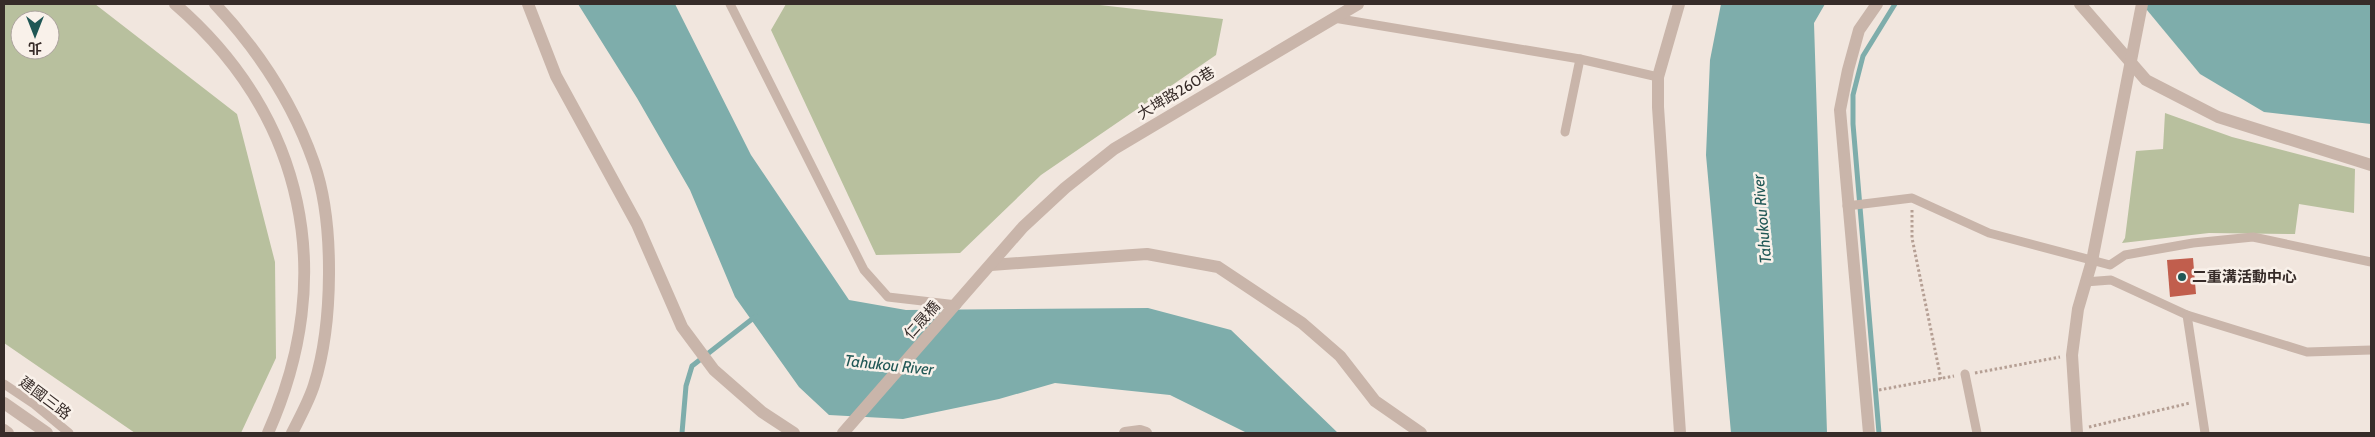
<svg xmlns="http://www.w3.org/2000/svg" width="2375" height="437" font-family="Cabin,'Noto Sans TC',sans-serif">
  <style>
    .green { fill: #b8c09e; fill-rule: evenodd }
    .water { fill: #7eadab }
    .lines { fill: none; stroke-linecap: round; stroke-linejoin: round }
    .stream { stroke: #7eadab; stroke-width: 5 }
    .building { fill: #c15e4d }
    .path { stroke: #b59f94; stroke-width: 3; stroke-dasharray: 2.5 2.5; stroke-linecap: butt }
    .service { stroke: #c9b5aa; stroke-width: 9 }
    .minor { stroke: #c9b5aa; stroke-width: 12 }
    .tertiary { stroke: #c9b5aa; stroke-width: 12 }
    .poi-dot { fill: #205755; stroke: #f9f1ea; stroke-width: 2 }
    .labels { text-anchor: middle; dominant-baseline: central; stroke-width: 5; stroke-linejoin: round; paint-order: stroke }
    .street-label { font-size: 15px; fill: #372c29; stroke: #f9f1ea }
    .poi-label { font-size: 15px; font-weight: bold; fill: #372c29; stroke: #f9f1ea; text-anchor: start }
    .water-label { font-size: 16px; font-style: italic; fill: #205755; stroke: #f9f1ea }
  </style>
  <rect width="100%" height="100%" fill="#f1e6de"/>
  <g class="green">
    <path d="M4,4H95L237,114L275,262L276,358L241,433H135L4,343ZM20,20H50V50H20Z"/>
    <polygon points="786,4 1091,4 1223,19 1216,55 1041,175 960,253 876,255 771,30"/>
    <polygon points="2165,113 2232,137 2355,169 2354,213 2299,204 2295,234 2209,233 2122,243 2125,238 2136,151 2163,149"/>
  </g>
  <g class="water">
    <polygon points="578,4 675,4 751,155 849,300 906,310 1148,308 1231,330 1338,433 1247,433 1170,395 1055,383 999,399 903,419 829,415 799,387 735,297 690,190 637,98"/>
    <polygon points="1721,4 1825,4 1814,23 1827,433 1731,433 1706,155 1710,60"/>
    <polygon points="2142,4 2371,4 2371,124 2264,112 2200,74"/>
  </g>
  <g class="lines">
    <g class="stream">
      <polyline points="682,433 686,386 692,366 756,316"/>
      <polyline points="1879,433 1853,124 1853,95 1863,56 1895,4"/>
    </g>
  </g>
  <polygon class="building" points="2193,258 2196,294 2170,297 2167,260"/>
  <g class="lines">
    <g class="path">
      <polyline points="1912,210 1912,238 1941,379"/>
      <polyline points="1975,373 2060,357"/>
      <polyline points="1879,390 1954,376"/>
      <polyline points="2089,427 2190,403"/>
    </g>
    <g class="service">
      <polyline points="730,4 864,270 888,297 957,305"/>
      <polyline points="1334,18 1580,59 1658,77"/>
      <polyline points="1565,132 1580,59"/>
      <polyline points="1847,206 1912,198 1989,233 2110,265 2125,255 2193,243 2253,237 2371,262"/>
      <polyline points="2085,282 2111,280 2187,315 2307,352 2371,350"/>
      <polyline points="2187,315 2205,433"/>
      <polyline points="1965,374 1977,433"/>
      <polyline points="4,384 34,404 69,433"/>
    </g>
    <g class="minor">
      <polyline points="528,4 556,76 637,224 682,327 714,370 762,412 794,433"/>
      <polyline points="1679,4 1658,77 1658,107 1680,433"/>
      <polyline points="2080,4 2146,80 2218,117 2371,165"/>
      <polyline points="991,265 1147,254 1218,267 1302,323 1340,356 1375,401 1421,433"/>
      <polyline points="843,433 1023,227 1065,188 1114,149 1358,4"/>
      <polyline points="1125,433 1140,431 1146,433"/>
      <polyline points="1869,433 1840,110 1848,70 1859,30 1877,4"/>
    </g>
    <g class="tertiary">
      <path d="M175,4C306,117 338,276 268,433"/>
      <path d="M215,4C258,50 293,103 314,163C335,223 333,325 314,385C309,401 300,417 292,433"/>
      <polyline points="4,403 47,433"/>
      <polyline points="4,430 8,433"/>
      <polyline points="2077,433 2072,355 2078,309 2092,261 2142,4"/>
    </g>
  </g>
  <circle class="poi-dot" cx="2182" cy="277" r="5"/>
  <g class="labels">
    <g class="street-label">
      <text transform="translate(1176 93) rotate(-31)">大埤路260巷</text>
      <text transform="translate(922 320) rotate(-48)">仁晟橋</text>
      <text transform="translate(45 398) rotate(37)">建國三路</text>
    </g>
    <g class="poi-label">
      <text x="2192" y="277">二重溝活動中心</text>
    </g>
    <g class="water-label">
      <text transform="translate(1762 219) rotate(-95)">Tahukou River</text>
      <text transform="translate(889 365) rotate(6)">Tahukou River</text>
    </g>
  </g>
  <rect width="2375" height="437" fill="none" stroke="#372c29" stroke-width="10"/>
  <g transform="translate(35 35) rotate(180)"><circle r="24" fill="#f9f1ea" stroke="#aba29d"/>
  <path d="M0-4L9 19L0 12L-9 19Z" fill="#205755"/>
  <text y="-8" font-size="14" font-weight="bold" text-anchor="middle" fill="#372c29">北</text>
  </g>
</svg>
